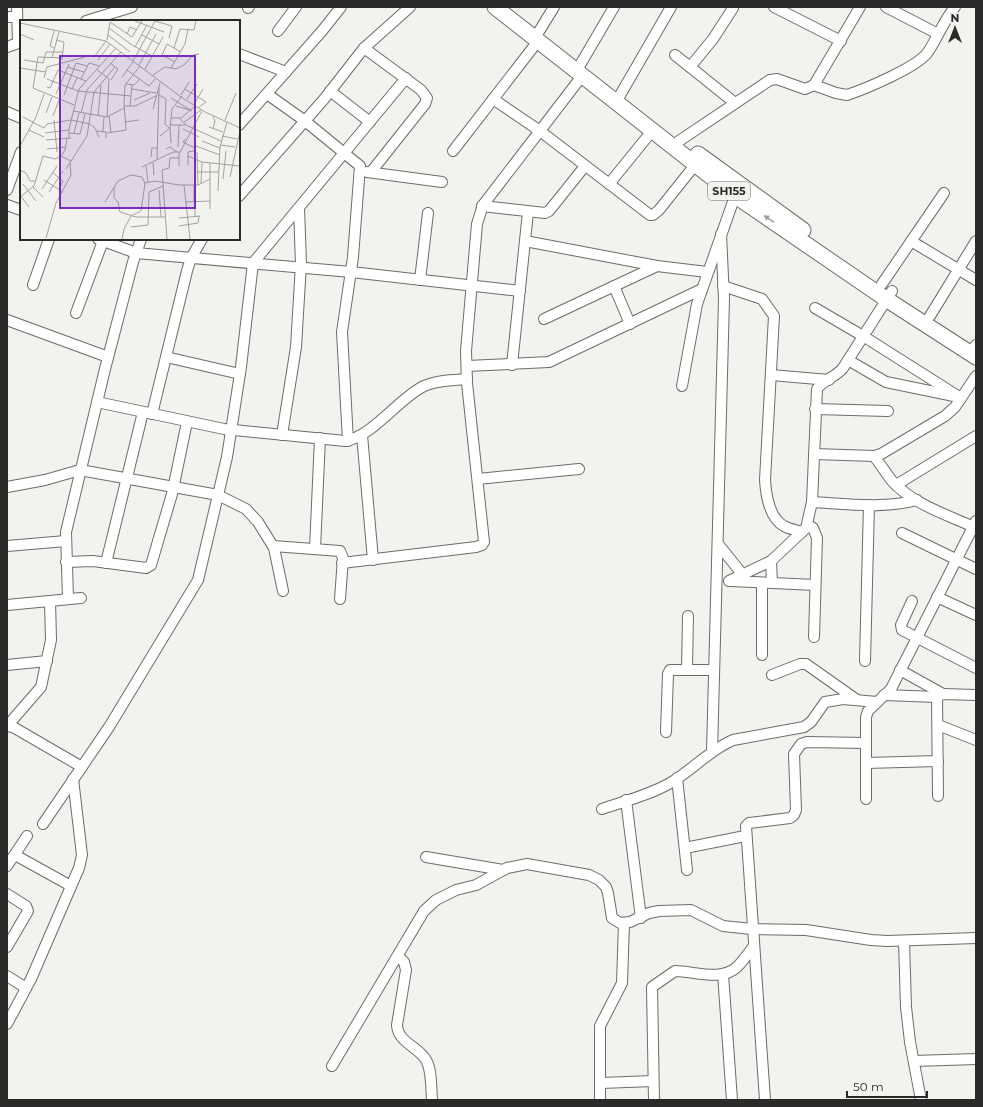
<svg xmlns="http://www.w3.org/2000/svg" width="983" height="1107" font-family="Montserrat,sans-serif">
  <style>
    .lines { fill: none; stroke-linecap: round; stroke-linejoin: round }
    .street-casing { stroke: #6d6c69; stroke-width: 12 }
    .primary-casing { stroke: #6d6c69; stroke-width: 17 }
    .street { stroke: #fff; stroke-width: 10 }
    .primary { stroke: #fff; stroke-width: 15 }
    .oneway { fill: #9f9f9f }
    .labels { text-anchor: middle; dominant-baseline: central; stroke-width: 3.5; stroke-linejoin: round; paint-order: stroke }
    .shield { fill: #f2f2ef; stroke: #666664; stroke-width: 1 }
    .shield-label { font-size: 11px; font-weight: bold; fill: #2a2a29 }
    .inset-road { fill: none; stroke: #a2a2a0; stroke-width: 1 }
    .view { fill: #7b2cbf; fill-opacity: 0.15; stroke: #7b2cbf; stroke-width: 2 }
    .inset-edge { fill: none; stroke: #2a2a29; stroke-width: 2 }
  </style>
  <rect width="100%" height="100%" fill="#f2f2ef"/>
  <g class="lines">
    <defs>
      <g id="street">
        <polyline points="17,7 18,43"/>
        <polyline points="774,7 841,41"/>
        <polyline points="886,7 938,34"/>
        <polyline points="248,8 249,7"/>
        <polyline points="7,17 17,17"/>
        <polyline points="86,21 132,7"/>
        <polyline points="278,31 296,7"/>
        <polyline points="538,33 554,7"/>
        <polyline points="7,47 21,42"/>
        <polyline points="364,48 421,90 427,98 425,104 371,172"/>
        <polyline points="239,54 286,72"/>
        <polyline points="675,55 735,103"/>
        <polyline points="580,65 614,7"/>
        <polyline points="690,67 713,39 733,8"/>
        <path d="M814,85L836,93L847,95C865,89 918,67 928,52C938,37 944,20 955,7"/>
        <polyline points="330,91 370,122"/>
        <polyline points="267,94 305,121 360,166 353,257 342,332 348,441"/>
        <polyline points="619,97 671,7"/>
        <polyline points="493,99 540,131 650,215 653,215 659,210 695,165"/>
        <polyline points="7,112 21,118"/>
        <polyline points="239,125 322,31 341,7"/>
        <polyline points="679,141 770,80 777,79 805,89 814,85 860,7"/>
        <polyline points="453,151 538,41"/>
        <polyline points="367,172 442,182"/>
        <polyline points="609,184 652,131"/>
        <polyline points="7,190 21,152"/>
        <polyline points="239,196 325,98 364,48 410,7"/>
        <polyline points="7,205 21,210"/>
        <polyline points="482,206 545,213 549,211 585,166"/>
        <polyline points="98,239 136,253 351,272 520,291"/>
        <polyline points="525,241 657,266 707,272"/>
        <polyline points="911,241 976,280"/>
        <polyline points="420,280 428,213"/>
        <polyline points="882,284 944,193"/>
        <polyline points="33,285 49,239"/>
        <polyline points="614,286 630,324"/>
        <path d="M723,286L762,299L774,316L765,480C766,495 769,518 784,526C789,529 796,530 802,532"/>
        <polyline points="815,308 863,336 961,398"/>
        <polyline points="76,313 103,241"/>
        <polyline points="930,316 976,241"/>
        <polyline points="544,319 657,266"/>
        <polyline points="7,320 108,357"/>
        <polyline points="975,346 976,345"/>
        <polyline points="166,357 240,374"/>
        <polyline points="848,360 886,382 954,396"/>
        <polyline points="512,365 528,212"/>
        <polyline points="467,366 549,362 702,289"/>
        <polyline points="771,375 829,380"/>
        <polyline points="682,386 697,304 735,196"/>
        <path d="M97,402L224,429L345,441C372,437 399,398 424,386C437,380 453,380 467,379"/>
        <polyline points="815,409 888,411"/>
        <polyline points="152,414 187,271 191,258 202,239"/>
        <polyline points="282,435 296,347 301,264 299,208"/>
        <polyline points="362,435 373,560"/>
        <polyline points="814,454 874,456 881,454 945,416 955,407 976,376"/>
        <path d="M874,456C880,464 886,473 892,481C914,505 948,515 976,528"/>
        <polyline points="478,479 579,469"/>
        <polyline points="896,485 976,436"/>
        <polyline points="7,487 45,480 80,470 218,495 246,509 258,522 274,548 283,591"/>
        <path d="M812,502C847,504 883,509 917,500"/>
        <polyline points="808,525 813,528 817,538 814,637"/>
        <polyline points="902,533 976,569"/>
        <polyline points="718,544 743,575"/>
        <polyline points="7,546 66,541"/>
        <polyline points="273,546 340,551 343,558 340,599"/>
        <polyline points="315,549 320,438"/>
        <polyline points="771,561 772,583"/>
        <polyline points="66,562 93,561 146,568 151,565 172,494 187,422"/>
        <polyline points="106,563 143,412"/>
        <polyline points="342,563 476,547 482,545 484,542 467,383 466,351 477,224 483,205 582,76"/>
        <path d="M729,581L771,561L806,528L812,502L817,389C823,380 836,377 843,368L892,291"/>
        <polyline points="731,581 815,585"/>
        <polyline points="762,583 762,655"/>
        <polyline points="937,597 976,615"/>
        <polyline points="68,599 66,532 105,369 133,262 141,239"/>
        <polyline points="912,601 901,625 902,630 976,668"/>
        <polyline points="7,605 81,598"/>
        <polyline points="865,661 869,505"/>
        <polyline points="7,665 47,661"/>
        <polyline points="687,669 688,616"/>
        <polyline points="900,670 943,694"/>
        <polyline points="772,675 800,664 806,664 857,700"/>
        <polyline points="884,695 937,697"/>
        <polyline points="8,725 41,687 51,640 50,601"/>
        <polyline points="938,725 976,740"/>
        <polyline points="7,726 13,727 82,767"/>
        <polyline points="666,732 668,674 670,670 714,670"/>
        <polyline points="712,752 724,299 721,234"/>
        <polyline points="866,763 938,761"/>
        <polyline points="677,778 687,870"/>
        <polyline points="938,796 937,697 943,694 976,695"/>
        <polyline points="866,799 866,717 868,711 891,689 976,521"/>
        <polyline points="626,800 641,918"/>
        <path d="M602,809C625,801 650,795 672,782C693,769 710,750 733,740L804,727L811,722L825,702L843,699L877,702"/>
        <polyline points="43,824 109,727 198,580 227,457 241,367 253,263 406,78"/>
        <polyline points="685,848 745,836"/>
        <polyline points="15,855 71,886"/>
        <polyline points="426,857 503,870"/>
        <polyline points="7,866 27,836"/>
        <polyline points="7,894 26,906 28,911 7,947"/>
        <polyline points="904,941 906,1007 910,1042 921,1100"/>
        <path d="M398,956L404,962L406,970L397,1025C398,1043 418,1046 426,1060C432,1070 431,1088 432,1100"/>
        <polyline points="723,974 732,1100"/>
        <polyline points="7,976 26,988"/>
        <polyline points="7,1024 31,979 79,868 82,855 73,779"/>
        <polyline points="914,1061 976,1059"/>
        <polyline points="332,1066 424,911 436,900 456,890 476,885 507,868 527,864 589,875 599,880 606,887 608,893 612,918 620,923 630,922 649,913 659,911 691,910 723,926 752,929 806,930 871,940 887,941 976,938"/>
        <polyline points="601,1083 653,1081"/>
        <polyline points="600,1100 600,1026 622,983 624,923"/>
        <path d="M654,1100L652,987L675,971C694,971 721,982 737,967C743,961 748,954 753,947"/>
        <polyline points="765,1100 746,826 749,823 790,818 794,815 796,810 794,754 801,744 807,742 866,743"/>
      </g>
      <g id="primary">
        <polyline points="495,7 737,197 886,299 976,357"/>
        <polyline points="698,154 803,230"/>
      </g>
    </defs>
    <use href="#street" class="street-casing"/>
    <use href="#primary" class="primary-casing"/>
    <use href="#street" class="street"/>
    <use href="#primary" class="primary"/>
  </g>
  <defs><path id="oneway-solid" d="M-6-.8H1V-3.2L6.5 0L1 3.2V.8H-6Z"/></defs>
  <use class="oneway" href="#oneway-solid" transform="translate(769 219) rotate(-146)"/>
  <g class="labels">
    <rect class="shield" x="708" y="182" width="42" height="18" rx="3"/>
    <g class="shield-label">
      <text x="729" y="191">SH155</text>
    </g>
  </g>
  <g transform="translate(20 20)">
    <rect width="220" height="220" fill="#f2f2ef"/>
    <path class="inset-road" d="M115,1L144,12M135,1L152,6L149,18M90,2L112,17L122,1M0,3L86,21L161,77L185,92L220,108M89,8L112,25L132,36M0,14L14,20M107,14L110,7L117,10M88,15L110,32M122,15L139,24M36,20L44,22L42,40M87,20L90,2M115,27L127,5M34,28L30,26L34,11M154,28L160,9L174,10L176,1M74,37L86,21M32,38L39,12M42,38L18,37L13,68L54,85M4,40L23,43L26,32H43M78,40L90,24M113,41L135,1M155,42L142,35L147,24L161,32M90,43L98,49L91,60M119,45L136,14M47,47L64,52M0,48L26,52M151,48L156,49L164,45L173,35L179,34M76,49L89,59L87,97M125,49L143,17M107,50L129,66L135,59M133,55L145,47L151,48L165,24L168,9M102,57L113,42M24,58L27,47L65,37M27,59L58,71L111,76M61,59L69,43L79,46M106,64L114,65L120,59M27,67L30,68L38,50L66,61M52,69L57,58M112,69L136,73M165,69L186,82L179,87M36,74L49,44M44,75L56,43L67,46M139,75L146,79L145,104L150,109M161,75L169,62M151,78L172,91M167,79L177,64M114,80L130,73M174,84L183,69M104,86H115L136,76M110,86L112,65M156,86L170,90M133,89L140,63M53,91L87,97L104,88M26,93L32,77M61,93L67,70L101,32M33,96L39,80M78,96L81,65M89,96L91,113M3,97L24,108L27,104L51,100L70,104L75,108L79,117M151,98H161L175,86M160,99L166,105L201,121M34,100L37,132M205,100L216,73M105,102L119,100M163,103L181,90M151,105H165M189,107L203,112M150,108L151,123M163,109L179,117M193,109L195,101L193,96M9,110L24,117M77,111L86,112V118M83,111L84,97M25,113L49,110M49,113L60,114L65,94M54,113L59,93M87,113L106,110L104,84L105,65L120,46M140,116L150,108L152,89L162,76M202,116L217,119M49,118V109L59,69L96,28M165,119L163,122L175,128M26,120L51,118M182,121L200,128M200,125L215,127M0,126L16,97L24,74M158,127L159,105M27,129L46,127M146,129L150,127L157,132M177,132L178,165M41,136L45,130L47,119M168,136L182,142L181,164M131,137L132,128H138M137,139L139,68M182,142L220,146M133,143L134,155M190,143V189M168,145V132L174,131L176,126L200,135M126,146L128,162M159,146V134L182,91M122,147L153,132H160M46,149L67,116L74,72L95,47M0,150L6,153L10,161H15M177,152H199M33,153L43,161L39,169M210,157L220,111M203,159L206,131M24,160L43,172M3,164L16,181M164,165L170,219M13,167L23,177M94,167V178L98,182L100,192L116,197H145M22,169L37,146M139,170L141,197M198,171L200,127L207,102M29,172L43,151M0,175L9,187M0,177L14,166L23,136L35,139L41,136L51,141M174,181V165M85,182L98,161L111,155L122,157L125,163L135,161L159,165H178L190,159M165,182L190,181M175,196V181M159,198L180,196M159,206L178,203L179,196M111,207L128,205L129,172L143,166M26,218L36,183L51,155L50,143M102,219L104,209L111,196L121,191L125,163M147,219L142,150L149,148L150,138H159"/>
    <path class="view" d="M40,36H175V188H40Z"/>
    <rect width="220" height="220" class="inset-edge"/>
  </g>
  <rect width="983" height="1107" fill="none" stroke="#2a2a29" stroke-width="16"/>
  <g transform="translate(955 28)" stroke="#f2f2ef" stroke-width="3" paint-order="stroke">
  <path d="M0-3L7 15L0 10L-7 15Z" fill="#2a2a29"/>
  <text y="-6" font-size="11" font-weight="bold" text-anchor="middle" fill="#2a2a29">N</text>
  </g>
  <path d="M847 1091v6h80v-6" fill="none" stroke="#2a2a29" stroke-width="2"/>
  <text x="853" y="1091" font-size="12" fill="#2a2a29" stroke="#f2f2ef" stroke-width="3" paint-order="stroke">50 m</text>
</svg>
